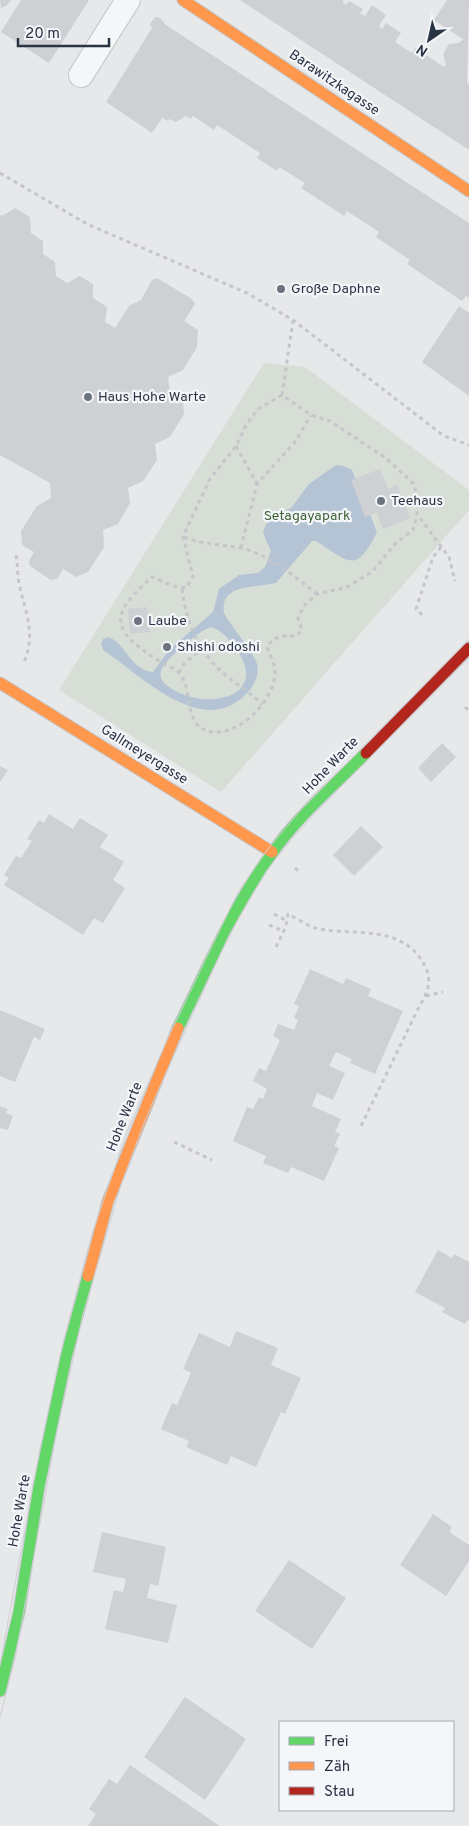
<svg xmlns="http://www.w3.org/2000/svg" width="469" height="1826" font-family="Overpass,sans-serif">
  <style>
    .green { fill: #d6ded6 }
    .water { fill: #b4c4d5; fill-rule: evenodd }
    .building { fill: #ced0d3 }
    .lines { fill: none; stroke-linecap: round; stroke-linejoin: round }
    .street-casing { stroke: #c4c6c8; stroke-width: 26 }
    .fast-casing { stroke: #c4c6c8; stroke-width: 13 }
    .slow-casing { stroke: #c4c6c8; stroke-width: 13 }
    .jam-casing { stroke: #c4c6c8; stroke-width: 13 }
    .path { stroke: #c5c6ca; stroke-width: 3; stroke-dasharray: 4 4; stroke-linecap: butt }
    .street { stroke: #f5f6f7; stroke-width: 24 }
    .fast { stroke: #63d668; stroke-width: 11 }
    .slow { stroke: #ff974d; stroke-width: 11 }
    .jam { stroke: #b3261e; stroke-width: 11 }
    .tram { stroke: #cecfd2; stroke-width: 1 }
    .poi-dot { fill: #6c737f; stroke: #f4f6f9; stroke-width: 2 }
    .labels { text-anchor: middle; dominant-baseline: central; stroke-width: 4.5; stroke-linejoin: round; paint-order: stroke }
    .street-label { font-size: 14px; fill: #2b3445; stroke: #f4f6f9 }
    .poi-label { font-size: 14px; fill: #2b3445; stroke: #f4f6f9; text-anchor: start }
    .park-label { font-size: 14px; fill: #3f6138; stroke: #f4f6f9 }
  </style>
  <rect width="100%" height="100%" fill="#e6e8ea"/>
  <polygon class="green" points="264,363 305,367 469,490 469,510 221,792 59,690"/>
  <path class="water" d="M336,465L343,466L352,470L377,532C356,574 350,563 316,541H312L276,583C256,588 219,583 224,613C232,628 253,651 257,664C260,675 253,688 245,695C201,739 140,674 103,650L101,643L103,639L109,637C127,645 130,670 153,672L169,650L213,612L219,589L239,575L258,573L265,567L271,551L263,533L266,524L280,513L291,508L309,484ZM212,627C222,631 228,638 235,647C272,697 207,713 169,687C164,684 159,678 161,671C164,660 200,629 212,627Z"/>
  <g class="building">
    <polygon points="0,0 11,0 6,6 1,8"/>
    <polygon points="21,0 89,0 49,63 1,32"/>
    <polygon points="240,0 344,0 342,2 346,5 349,1 363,9 360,13 365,16 372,5 386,15 379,26 382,29 386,23 401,33 395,42 412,53 415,48 444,67 446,64 443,54 449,44 459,43 463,39 434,20 447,0 469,0 467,83 469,84 469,150"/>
    <polygon points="155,17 159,17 166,25 469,223 469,298 466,296 462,301 407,264 410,260 376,237 379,232 347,211 344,216 301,188 305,183 279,167 277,171 257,158 260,153 217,125 214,130 193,116 191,119 186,116 176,122 169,119 168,121 162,118 152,133 106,102 152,28 150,24"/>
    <polygon points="15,208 30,217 31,233 43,241 43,254 55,262 56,276 67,283 80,276 93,284 93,298 107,307 105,322 115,328 129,306 141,300 152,280 157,278 192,299 195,304 184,321 198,330 197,347 183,370 168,377 170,393 183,401 184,414 170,437 155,444 157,460 143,481 128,488 130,503 118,524 103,530 104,547 88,572 76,577 63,569 57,579 51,580 30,566 29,561 34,552 22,545 21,531 37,506 51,498 50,483 0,455 0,215 2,216"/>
    <polygon points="459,306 469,313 469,396 422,362"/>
    <polygon points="380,469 388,489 397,485 410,518 383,529 377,512 365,517 351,480"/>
    <polygon points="147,607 150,632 130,634 128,609"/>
    <polygon points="442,743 456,757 431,782 418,768"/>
    <polygon points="0,766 8,770 0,782"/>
    <polygon points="49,814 73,829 80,818 108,835 100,847 124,862 113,880 125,888 103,923 94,918 83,935 4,885 9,878 4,875 16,856 21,858 32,841 27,839 39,820 44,823"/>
    <polygon points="361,826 383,847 354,876 333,855"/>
    <polygon points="310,969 343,984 346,978 371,989 368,996 403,1011 375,1074 350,1063 352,1059 336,1052 329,1066 345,1073 333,1100 317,1093 312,1106 341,1119 335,1132 340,1134 334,1146 339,1148 324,1181 291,1167 288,1173 263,1163 266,1156 233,1141 247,1107 253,1109 259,1097 263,1099 267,1089 253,1081 259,1068 266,1071 280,1040 273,1036 278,1024 294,1030 298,1020 294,1018 299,1006 294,1004"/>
    <polygon points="0,1010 45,1029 40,1040 34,1037 15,1082 0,1076"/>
    <polygon points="0,1106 8,1109 6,1113 13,1116 8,1130 0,1128"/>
    <polygon points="438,1250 452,1258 454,1254 469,1262 469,1321 467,1320 465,1324 442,1312 445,1308 415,1292"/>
    <polygon points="236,1331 278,1348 271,1365 301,1378 285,1414 281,1412 256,1467 231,1456 227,1465 186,1447 189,1441 161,1429 172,1403 177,1405 191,1373 183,1369 199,1333 230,1347"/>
    <polygon points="433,1514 452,1527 449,1532 469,1545 469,1561 446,1596 400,1565"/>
    <polygon points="102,1532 166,1547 158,1586 150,1584 147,1598 177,1605 168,1643 105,1629 114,1590 123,1592 126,1579 93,1572"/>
    <polygon points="289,1560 346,1598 312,1649 255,1611"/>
    <polygon points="185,1697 246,1739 205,1800 144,1757"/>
    <polygon points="130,1765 220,1826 88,1826 96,1814 89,1809 109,1779 117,1784"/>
  </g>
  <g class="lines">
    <defs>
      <polyline id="street" points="81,75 128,0"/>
      <g id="fast">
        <path d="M178,1028C207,969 233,907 272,853C298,816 334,785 366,753"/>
        <polyline points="0,1691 19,1612 39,1486 66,1357 88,1276"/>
      </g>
      <g id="slow">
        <polyline points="183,0 469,191"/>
        <polyline points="0,683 272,852"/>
        <polyline points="88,1276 108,1201 178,1028"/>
      </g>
      <polyline id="jam" points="366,753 469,648"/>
    </defs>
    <use href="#street" class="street-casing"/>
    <use href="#fast" class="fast-casing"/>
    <use href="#slow" class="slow-casing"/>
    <use href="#jam" class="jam-casing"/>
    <g class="path">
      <polyline points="0,173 87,224 247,293 293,320 444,436 469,445"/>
      <polyline points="293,320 282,395 311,415 330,421 387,459 415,485 417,514 449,557 455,581"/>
      <path d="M282,395L258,409L246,425L236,446L210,479L199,502L183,536L193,576L187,587C176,590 162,580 152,577C111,614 108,628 156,659C163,664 173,667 179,673C193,688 184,722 205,730C235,742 275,701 275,672C275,664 269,654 267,647C275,635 283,635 296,636L302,630L298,618L304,606L317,594L347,587L372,572L396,543L413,530L417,514"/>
      <polyline points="236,446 257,484"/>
      <path d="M184,537C205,545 220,544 241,548C270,555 295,577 317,594"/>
      <polyline points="241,548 257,484 295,442 311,415"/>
      <path d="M16,555C18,565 17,574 19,583C25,612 37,635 23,664"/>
      <path d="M182,589C187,626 199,654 229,678C240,687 253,694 262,705"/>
      <polyline points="422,615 416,609 433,557 442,546"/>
      <polyline points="179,673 182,666 202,648"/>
      <polyline points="465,707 469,711"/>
      <polyline points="295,868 301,873"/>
      <polyline points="274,914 285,920"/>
      <polyline points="269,925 283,931"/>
      <path d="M276,947L286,926L288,914C298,919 309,927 319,929C358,936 403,924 425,966C432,979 428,993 420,1005L360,1128"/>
      <polyline points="426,996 443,992"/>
      <polyline points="174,1142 212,1160"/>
    </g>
    <use href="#street" class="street"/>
    <use href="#fast" class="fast"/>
    <use href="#slow" class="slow"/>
    <use href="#jam" class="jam"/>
    <g class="tram">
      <polyline points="0,1665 39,1454 64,1339 92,1234 127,1132 168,1038 238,892 268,849 299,812 469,639"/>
      <polyline points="0,1717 15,1659 57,1431 83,1314 121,1185 146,1118 170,1064 230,933 267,870 295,835 323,805 469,658"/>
    </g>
  </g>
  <g class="poi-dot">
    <circle cx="281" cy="289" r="5"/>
    <circle cx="88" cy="397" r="5"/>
    <circle cx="381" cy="501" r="5"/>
    <circle cx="138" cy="621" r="5"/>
    <circle cx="167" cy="647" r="5"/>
  </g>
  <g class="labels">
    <g class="street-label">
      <text transform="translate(334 83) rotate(34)">Barawitzkagasse</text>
      <text transform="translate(144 755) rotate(32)">Gallmeyergasse</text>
      <text transform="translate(331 766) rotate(-46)">Hohe Warte</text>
      <text transform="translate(125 1117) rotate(-68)">Hohe Warte</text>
      <text transform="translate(20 1511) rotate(-80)">Hohe Warte</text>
    </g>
    <g class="poi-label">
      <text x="291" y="289">Große Daphne</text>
      <text x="98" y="397">Haus Hohe Warte</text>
      <text x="391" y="501">Teehaus</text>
      <text x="148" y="621">Laube</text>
      <text x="177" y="647">Shishi odoshi</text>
    </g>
    <g class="park-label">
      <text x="307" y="516">Setagayapark</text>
    </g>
  </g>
  <rect x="279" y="1721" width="175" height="90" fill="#f4f6f9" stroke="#a4a8b1"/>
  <rect x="289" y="1737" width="25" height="8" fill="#63d668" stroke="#a4a8b1"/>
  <text x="324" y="1746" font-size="15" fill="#2b3445">Frei</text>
  <rect x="289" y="1762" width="25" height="8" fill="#ff974d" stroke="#a4a8b1"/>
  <text x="324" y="1771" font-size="15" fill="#2b3445">Zäh</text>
  <rect x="289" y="1787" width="25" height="8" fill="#b3261e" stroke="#a4a8b1"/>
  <text x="324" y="1796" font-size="15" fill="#2b3445">Stau</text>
  <g transform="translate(429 40) rotate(214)" stroke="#f4f6f9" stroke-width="4" paint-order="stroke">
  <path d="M0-4L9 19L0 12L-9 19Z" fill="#2b3445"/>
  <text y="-8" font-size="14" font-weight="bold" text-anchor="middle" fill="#2b3445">N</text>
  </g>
  <path d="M18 38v8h91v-8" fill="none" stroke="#2b3445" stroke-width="2.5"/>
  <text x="25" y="38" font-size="15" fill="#2b3445" stroke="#f4f6f9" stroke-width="4" paint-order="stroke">20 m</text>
</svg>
